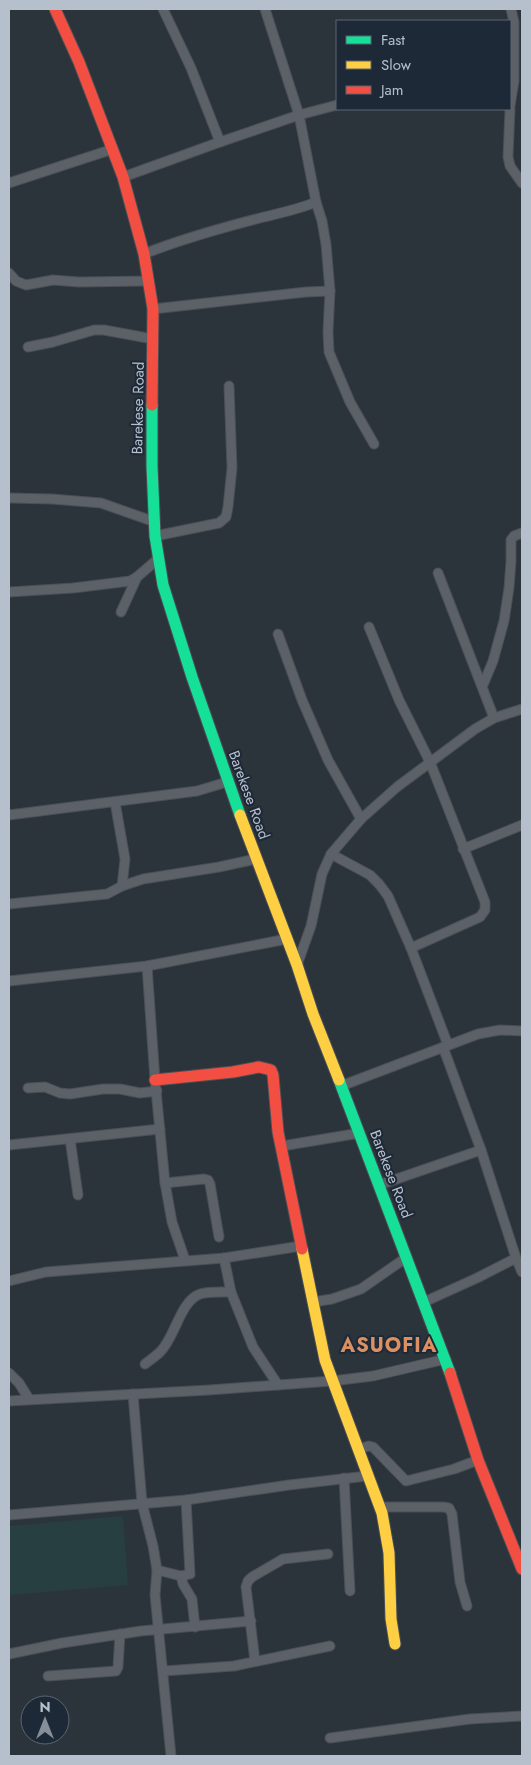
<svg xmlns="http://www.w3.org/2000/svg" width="531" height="1765" font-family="Jost,sans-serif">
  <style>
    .green { fill: #283f42 }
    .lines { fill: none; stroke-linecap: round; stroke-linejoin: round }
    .street-casing { stroke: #4a4f55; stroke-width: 11 }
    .fast-casing { stroke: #4a4f55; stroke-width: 13 }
    .slow-casing { stroke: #4a4f55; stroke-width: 13 }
    .jam-casing { stroke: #4a4f55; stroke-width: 13 }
    .street { stroke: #5c6168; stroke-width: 9 }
    .fast { stroke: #16e098; stroke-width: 11 }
    .slow { stroke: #ffcf43; stroke-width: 11 }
    .jam { stroke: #f24e42; stroke-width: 11 }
    .labels { text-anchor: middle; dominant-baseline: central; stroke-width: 4; stroke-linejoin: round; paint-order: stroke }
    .street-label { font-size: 15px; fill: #b6bfcc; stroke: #1e2937 }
    .district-label { font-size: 20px; font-weight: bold; letter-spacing: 1px; fill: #da9062; stroke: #1e2937 }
  </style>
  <rect width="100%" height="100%" fill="#2b333b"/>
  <polygon class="green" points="123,1516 128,1585 10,1595 9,1584 9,1526"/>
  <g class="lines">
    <defs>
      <g id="street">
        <polyline points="163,9 191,68 220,142"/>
        <polyline points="265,9 299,115 316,202 322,221 326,244 330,291 328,332 329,352 350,402 374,444"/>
        <polyline points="510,106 514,81 514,22 511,9"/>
        <polyline points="510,109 508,157 510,166 522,183"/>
        <polyline points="123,177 220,142 299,115 337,105"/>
        <polyline points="9,183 113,149"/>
        <path d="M144,254C181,239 221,228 260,218C279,213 297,210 316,202"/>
        <polyline points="9,273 16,281 26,285 53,280 79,282 148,281"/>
        <polyline points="153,309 306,292 330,291"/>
        <polyline points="28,347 53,342 94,330 104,330 153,339"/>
        <polyline points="9,498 52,499 101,503 155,522"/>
        <polyline points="155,536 219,523 226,517 228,507 232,468 229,386"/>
        <polyline points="438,573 494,718"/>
        <polyline points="9,592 73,588 130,581 137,577 159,558"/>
        <polyline points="121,612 137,577"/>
        <polyline points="369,627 399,700 430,762 485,902 485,910 480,917 411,948"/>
        <polyline points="278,634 302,700 328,760 361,819"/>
        <polyline points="483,685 493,661 504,621 509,588 511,561 511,540 514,536 522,533"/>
        <polyline points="115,802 125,859 122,886"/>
        <polyline points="9,815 197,791 227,782"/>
        <polyline points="463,849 522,825"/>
        <polyline points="331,854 370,875 379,884 388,896 411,948 448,1045"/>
        <polyline points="9,904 107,894 122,886 143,879 219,867 256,859"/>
        <polyline points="297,965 311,926 322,874 331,854 361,819 397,787 475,729 494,718 522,709"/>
        <polyline points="147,966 155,1080 165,1183 172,1222 185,1260"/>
        <polyline points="9,981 147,966 287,939"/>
        <polyline points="443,1047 481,1150 516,1258 522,1272"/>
        <polyline points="341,1086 478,1034 500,1030 522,1031"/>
        <polyline points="28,1088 45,1087 60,1093 70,1094 103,1089 120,1089 140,1093 157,1091"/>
        <polyline points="70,1139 78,1195"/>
        <polyline points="9,1145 160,1129"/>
        <polyline points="282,1146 360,1133"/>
        <polyline points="165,1183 204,1179 208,1180 210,1184 219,1237"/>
        <polyline points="379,1185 481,1150"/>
        <polyline points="224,1258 231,1292 253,1347 278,1385"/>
        <polyline points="9,1281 46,1272 224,1258 301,1246"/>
        <polyline points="313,1302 332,1299 361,1289 407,1257"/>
        <polyline points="424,1302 477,1278 516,1258"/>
        <path d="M145,1364C150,1360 156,1356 160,1352C175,1338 180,1301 200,1294C209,1291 221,1292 231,1292"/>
        <polyline points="9,1373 19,1383 29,1399"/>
        <polyline points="133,1394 142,1503 153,1546 157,1570 155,1595 171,1756"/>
        <polyline points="9,1401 209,1390 332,1381 373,1376 446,1359"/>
        <polyline points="358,1449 369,1446 373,1447 406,1481 454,1469 478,1460"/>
        <polyline points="344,1478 350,1591"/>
        <polyline points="380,1507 443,1507 449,1508 452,1514 460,1582 467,1606"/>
        <polyline points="9,1515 186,1500 289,1485 367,1476"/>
        <polyline points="157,1570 181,1576 190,1574 186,1500"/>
        <polyline points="181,1576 183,1584 192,1599 195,1627"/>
        <polyline points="9,1654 62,1643 141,1631 251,1621"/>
        <polyline points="255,1661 246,1587 248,1581 252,1577 283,1559 328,1554"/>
        <polyline points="164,1671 234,1666 330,1646"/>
        <polyline points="48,1676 116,1671 118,1667 120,1634"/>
        <polyline points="330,1738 470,1719 522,1716"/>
      </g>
      <g id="fast">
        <polyline points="152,405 152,466 155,536 163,585 192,677 240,815"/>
        <polyline points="339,1080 450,1373"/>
      </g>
      <g id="slow">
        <polyline points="240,815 297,965 313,1014 339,1080"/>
        <polyline points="302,1249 325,1360 382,1513 389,1553 391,1619 395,1644"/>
      </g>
      <g id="jam">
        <polyline points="55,9 79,62 123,177 144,254 153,309 152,405"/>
        <polyline points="155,1080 233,1072 259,1067 271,1070 273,1075 278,1132 302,1249"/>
        <polyline points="450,1373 478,1460 522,1569"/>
      </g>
    </defs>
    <use href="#street" class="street-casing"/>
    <use href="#fast" class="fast-casing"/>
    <use href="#slow" class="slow-casing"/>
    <use href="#jam" class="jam-casing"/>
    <use href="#street" class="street"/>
    <use href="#fast" class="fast"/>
    <use href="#slow" class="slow"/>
    <use href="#jam" class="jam"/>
  </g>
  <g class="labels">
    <g class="street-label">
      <text transform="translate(138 408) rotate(-89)">Barekese Road</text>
      <text transform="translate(249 795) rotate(70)">Barekese Road</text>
      <text transform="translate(391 1174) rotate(69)">Barekese Road</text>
    </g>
    <g class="district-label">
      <text x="389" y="1345">ASUOFIA</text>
    </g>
  </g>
  <rect width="531" height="1765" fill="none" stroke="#b6bfcc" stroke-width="20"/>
  <rect x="336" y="20" width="175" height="90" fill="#1e2937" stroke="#5b6573"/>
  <rect x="346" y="36" width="25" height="8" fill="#16e098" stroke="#5b6573"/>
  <text x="381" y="45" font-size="15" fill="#b6bfcc">Fast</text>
  <rect x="346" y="61" width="25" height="8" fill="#ffcf43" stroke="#5b6573"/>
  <text x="381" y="70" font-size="15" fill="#b6bfcc">Slow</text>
  <rect x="346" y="86" width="25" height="8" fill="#f24e42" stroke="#5b6573"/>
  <text x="381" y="95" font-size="15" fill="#b6bfcc">Jam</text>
  <g transform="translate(45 1720)"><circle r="24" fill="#1e2937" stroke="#5b6573"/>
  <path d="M0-4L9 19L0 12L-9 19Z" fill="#858e99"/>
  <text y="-8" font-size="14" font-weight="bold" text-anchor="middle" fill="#b6bfcc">N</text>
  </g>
</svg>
